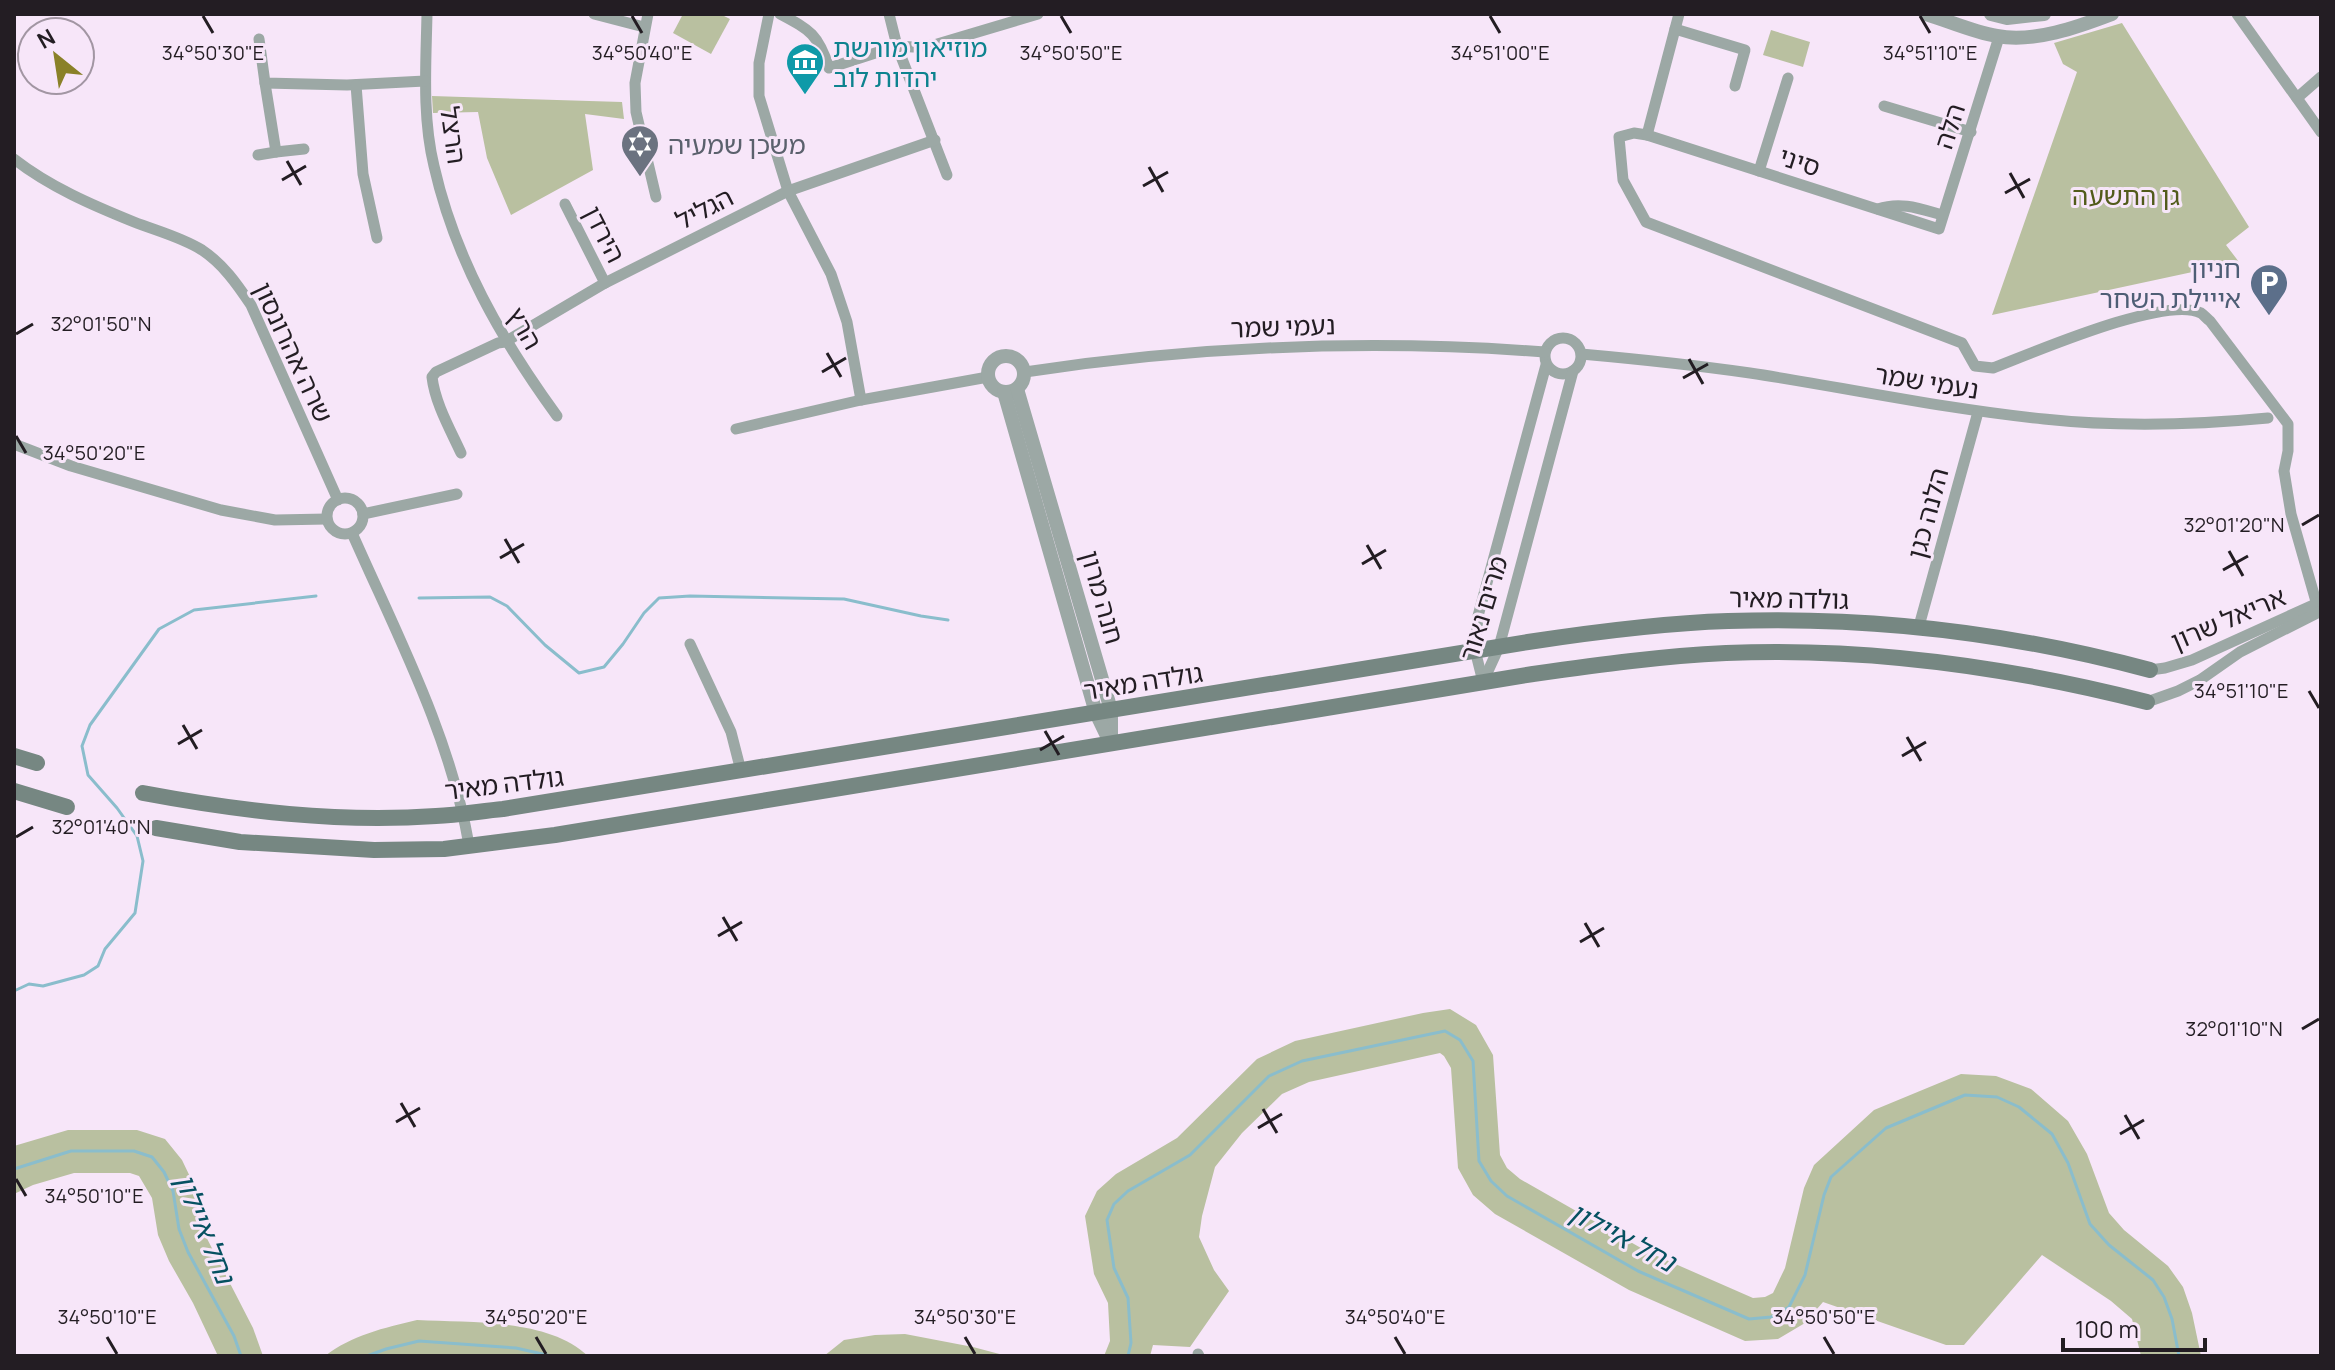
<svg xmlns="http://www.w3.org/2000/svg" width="2335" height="1370" font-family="Manrope,'Noto Sans Hebrew',sans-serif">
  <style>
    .green { fill: #b9c0a0 }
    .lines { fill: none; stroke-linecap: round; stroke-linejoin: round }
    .stream { stroke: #8abdcc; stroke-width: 3 }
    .minor { stroke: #9ca8a5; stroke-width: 11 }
    .tertiary { stroke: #9ca8a5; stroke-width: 14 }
    .secondary { stroke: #768782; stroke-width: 16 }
    .ticks { fill: none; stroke: #231d23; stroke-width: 3 }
    .labels { text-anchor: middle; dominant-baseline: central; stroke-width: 6; stroke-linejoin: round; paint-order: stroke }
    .culture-label { font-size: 26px; fill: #0d838f; stroke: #f7e6f9; text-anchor: start }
    .street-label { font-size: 26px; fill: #231d23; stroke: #f7e6f9 }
    .worship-label { font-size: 26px; fill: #5b616d; stroke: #f7e6f9; text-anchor: start }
    .park-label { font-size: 26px; fill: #525b1b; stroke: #f7e6f9 }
    .service-label { font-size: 26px; fill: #4e5e75; stroke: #f7e6f9; text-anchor: end }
    .water-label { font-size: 28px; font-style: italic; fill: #065161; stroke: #f7e6f9 }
    .ticks-label { font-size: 20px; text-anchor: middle; fill: #231d23; stroke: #f7e6f9; stroke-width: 6; stroke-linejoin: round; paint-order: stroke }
  </style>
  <rect width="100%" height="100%" fill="#f7e6f9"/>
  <g class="green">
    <polygon points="683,14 720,14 730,19 711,54 673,33"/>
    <polygon points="2122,23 2249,227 2226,245 2239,262 1992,315 2077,72 2063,64 2054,43"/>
    <polygon points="1771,30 1810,42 1803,67 1763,55"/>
    <polygon points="432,96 622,102 624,119 585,114 593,170 511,215 487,158 478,112 433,113"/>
    <polygon points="1450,1009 1476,1025 1493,1055 1500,1155 1507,1168 1520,1179 1648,1252 1753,1298 1765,1297 1773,1293 1785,1268 1804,1188 1814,1165 1874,1110 1961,1074 1996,1076 2031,1089 2068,1121 2087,1154 2109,1213 2124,1230 2168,1266 2183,1287 2192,1313 2201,1356 2141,1356 2132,1319 2111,1301 2042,1255 1964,1345 1946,1345 1823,1302 1805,1323 1778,1339 1745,1341 1629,1290 1495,1214 1473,1195 1458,1168 1451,1068 1444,1056 1440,1053 1309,1082 1282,1094 1242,1133 1215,1167 1202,1216 1199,1237 1214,1270 1229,1291 1190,1347 1153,1345 1150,1356 1104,1356 1110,1341 1108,1303 1094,1274 1085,1216 1097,1191 1116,1174 1177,1138 1257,1059 1295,1041 1423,1013"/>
    <polygon points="68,1130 137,1130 165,1139 182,1160 194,1185 199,1223 253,1328 263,1356 218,1356 193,1303 169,1261 158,1235 152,1198 139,1176 130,1173 74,1173 33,1185 14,1194 14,1146"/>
    <path d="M417,1320C470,1323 548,1318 588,1356H325C352,1335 384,1328 417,1320Z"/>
    <polygon points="905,1334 973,1347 1007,1356 824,1356 844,1340 875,1335"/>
  </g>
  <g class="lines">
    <g class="stream">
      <polyline points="419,598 490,597 507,606 545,645 579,673 604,667 623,644 644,613 659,598 690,596 844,599 921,616 948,620"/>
      <polyline points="14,991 29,984 43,986 84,975 98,966 105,949 135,913 143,861 137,836 117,808 88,775 82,746 90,725 159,629 194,610 316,596"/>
      <polyline points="14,1169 71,1151 134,1151 152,1157 164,1172 173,1191 179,1229 188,1252 234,1336 241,1356"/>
      <polyline points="367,1356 386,1349 419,1341 516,1348 551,1356"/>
      <polyline points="875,1356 907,1356"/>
      <polyline points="1128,1356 1131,1343 1128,1298 1114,1268 1107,1220 1114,1204 1128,1191 1190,1155 1269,1076 1302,1061 1445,1031 1460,1040 1473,1061 1479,1161 1491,1181 1507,1196 1638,1271 1749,1319 1771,1317 1789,1307 1805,1275 1824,1195 1831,1177 1886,1128 1965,1095 1997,1097 2019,1107 2052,1134 2068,1163 2090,1224 2109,1245 2153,1280 2164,1297 2172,1319 2179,1356"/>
    </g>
    <g class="minor">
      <path d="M427,14C426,64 422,117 434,166C455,259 501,339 557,416"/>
      <polyline points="594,14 644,27"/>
      <polyline points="648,14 635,83 636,112 656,197"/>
      <polyline points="769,14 759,63 759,96 788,191 831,274 847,322 861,400"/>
      <path d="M780,14C810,30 818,34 829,68L897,46L913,47L934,45L1038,14"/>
      <polyline points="889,14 897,46 947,175"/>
      <polyline points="2237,14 2321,132"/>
      <polyline points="1675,29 1745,50 1735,86"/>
      <path d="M1999,37L1939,229L1647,135L1634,133L1619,137L1623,180L1646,222L1962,343L1975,366L1993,368C2033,353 2165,295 2201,313C2204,315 2207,319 2210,321L2288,424V451L2284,471L2291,514L2319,612"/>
      <polyline points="259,39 265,83 347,85 425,81"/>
      <polyline points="265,83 276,152 304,149"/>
      <polyline points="356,85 363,174 377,238"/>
      <polyline points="2297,98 2321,77"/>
      <polyline points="1884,106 1971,132"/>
      <polyline points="1647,135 1679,14"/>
      <polyline points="258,155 276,152"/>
      <path d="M14,159C50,187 92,205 134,222C157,231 181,237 202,250C223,264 237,284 251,305L338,500"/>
      <polyline points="1759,171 1788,78"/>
      <polyline points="565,204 605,283"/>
      <path d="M1878,209C1901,201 1921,209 1942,215"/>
      <circle cx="1563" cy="356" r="18"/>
      <path d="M1581,354C1637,359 1694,365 1750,373C1848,388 1945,409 2044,419C2118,427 2194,425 2268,418"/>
      <path d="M1025,372C1197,346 1371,339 1545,352"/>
      <polyline points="736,429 861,400 988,377"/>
      <polyline points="14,444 71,466 221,510 275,520 327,519"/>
      <path d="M461,453C450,429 435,403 432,377L436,372L498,343L505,342L605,283L788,191L935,140"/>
      <circle cx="345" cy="516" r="18"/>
      <polyline points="363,514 457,494"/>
      <path d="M352,533C397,635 450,735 469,845"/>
      <polyline points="1919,626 1978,412"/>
      <polyline points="690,644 731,732 741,771"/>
      <polyline points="2150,670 2165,668 2192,660 2320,602"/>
      <polyline points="1483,682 1475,650 1478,616 1546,365"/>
      <polyline points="1483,682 1499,647 1573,371"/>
      <polyline points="2147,702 2178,691 2200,680 2240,652 2321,611"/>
      <polyline points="1198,1354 1199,1356"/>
    </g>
    <g class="tertiary">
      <path d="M1926,14C1949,21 1973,32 1997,36C2034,43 2078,27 2112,14"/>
      <polyline points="1991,14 2007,18 2044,14"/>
      <circle cx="1006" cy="374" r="18"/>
      <polyline points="1017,389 1111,710 1111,744"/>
      <polyline points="1004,392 1096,713 1109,740"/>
    </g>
    <g class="secondary">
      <polyline points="14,756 37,763"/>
      <polyline points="14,791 67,807"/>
      <path d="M143,793C239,811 338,823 436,816C459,815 481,811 503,809L1528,642C1594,632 1661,623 1728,621C1871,616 2012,633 2150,670"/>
      <path d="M156,828L240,842L374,850L444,849L555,835L1533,674C1597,665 1661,656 1726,653C1868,647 2010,667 2147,702"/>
    </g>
  </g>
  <path class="ticks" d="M203,16L213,33M632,16L642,33M1061,16L1071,33M1490,16L1500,33M1920,16L1930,33M287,161L301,185M1149,167L1163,192M2010,173L2024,198M282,180L306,166M1143,186L1168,172M2005,193L2030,179M16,334L33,324M827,353L841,377M1689,359L1703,384M822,372L846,358M1683,378L1708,364M16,436L26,453M2302,525L2319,515M505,539L519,563M1367,545L1381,569M2229,551L2243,576M500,558L524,544M1362,564L1386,550M2223,570L2248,556M2309,691L2319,708M183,725L197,749M1045,731L1059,755M1907,737L1921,761M178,744L202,730M1040,750L1064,736M1902,756L1926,742M16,837L33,827M723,917L737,941M1585,923L1599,947M718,936L742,922M1580,942L1604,928M2302,1029L2319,1019M401,1103L415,1127M1263,1109L1277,1133M2125,1115L2139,1139M396,1122L420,1108M1258,1128L1282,1114M2120,1134L2144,1120M16,1179L26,1196M107,1337L117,1354M536,1337L546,1354M965,1337L975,1354M1395,1337L1405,1354M1824,1337L1834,1354"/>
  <defs>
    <symbol id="museum-pin" viewBox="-11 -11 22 30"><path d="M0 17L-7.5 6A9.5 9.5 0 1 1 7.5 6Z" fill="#0f9aa8" stroke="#f7e6f9"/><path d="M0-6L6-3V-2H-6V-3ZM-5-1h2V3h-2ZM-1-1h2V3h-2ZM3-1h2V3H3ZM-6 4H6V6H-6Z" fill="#fff"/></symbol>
    <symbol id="synagogue-pin" viewBox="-11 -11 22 30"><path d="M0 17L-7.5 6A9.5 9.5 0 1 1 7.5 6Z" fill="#6b7280" stroke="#f7e6f9"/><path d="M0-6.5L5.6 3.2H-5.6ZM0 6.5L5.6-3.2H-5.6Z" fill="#fff"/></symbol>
    <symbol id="parking-pin" viewBox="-11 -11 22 30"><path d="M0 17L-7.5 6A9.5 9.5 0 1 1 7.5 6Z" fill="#5c6f8a" stroke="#f7e6f9"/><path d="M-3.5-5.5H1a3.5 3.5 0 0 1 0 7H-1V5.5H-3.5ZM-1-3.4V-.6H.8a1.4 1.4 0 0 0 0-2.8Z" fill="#fff"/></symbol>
  </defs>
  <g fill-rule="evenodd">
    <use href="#museum-pin" x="783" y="40" width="44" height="60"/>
    <use href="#synagogue-pin" x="618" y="122" width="44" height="60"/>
    <use href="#parking-pin" x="2247" y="261" width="44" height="60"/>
  </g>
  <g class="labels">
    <g class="culture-label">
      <text x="833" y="47">מוזיאון מורשת<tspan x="833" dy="30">יהדות לוב</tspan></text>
    </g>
    <g class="street-label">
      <text transform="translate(1949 126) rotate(-72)">הלה</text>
      <text transform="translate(454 135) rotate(82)">הרצל</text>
      <text transform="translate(1800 161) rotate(18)">סיני</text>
      <text transform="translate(704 208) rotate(-27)">הגליל</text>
      <text transform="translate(605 234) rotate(63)">הירדן</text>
      <text transform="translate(1283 326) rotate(-2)">נעמי שמר</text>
      <text transform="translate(525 328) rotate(60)">הרץ</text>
      <text transform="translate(294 352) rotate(65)">שרה אהרונסון</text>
      <text transform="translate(1927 381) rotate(9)">נעמי שמר</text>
      <text transform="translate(1927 513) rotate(-75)">הלנה כגן</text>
      <text transform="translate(1103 597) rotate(74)">חנה מרון</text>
      <text transform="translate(1789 598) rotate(1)">גולדה מאיר</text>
      <text transform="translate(1483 608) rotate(-73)">מרים נאור</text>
      <text transform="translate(2228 618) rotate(-23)">אריאל שרון</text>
      <text transform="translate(1143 681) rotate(-9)">גולדה מאיר</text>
      <text transform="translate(504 783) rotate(-7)">גולדה מאיר</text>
    </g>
    <g class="worship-label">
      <text x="668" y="144">משכן שמעיה</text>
    </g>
    <g class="park-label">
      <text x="2126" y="195">גן התשעה</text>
    </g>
    <g class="service-label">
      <text x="2241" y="268">חניון<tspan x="2241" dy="30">אייילת השחר</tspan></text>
    </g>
    <g class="water-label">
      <text transform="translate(206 1228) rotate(68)">נחל איילון</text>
      <text transform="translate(1623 1236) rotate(28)">נחל איילון</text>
    </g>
  </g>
  <g class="ticks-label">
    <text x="213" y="60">34°50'30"E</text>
    <text x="1071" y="60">34°50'50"E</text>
    <text x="642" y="60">34°50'40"E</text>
    <text x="1500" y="60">34°51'00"E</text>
    <text x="1930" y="60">34°51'10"E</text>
    <text x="101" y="331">32°01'50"N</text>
    <text x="94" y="460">34°50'20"E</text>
    <text x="2234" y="532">32°01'20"N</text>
    <text x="2241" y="698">34°51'10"E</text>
    <text x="101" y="834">32°01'40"N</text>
    <text x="2234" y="1036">32°01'10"N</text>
    <text x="94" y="1203">34°50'10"E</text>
    <text x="107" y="1324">34°50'10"E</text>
    <text x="536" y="1324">34°50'20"E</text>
    <text x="965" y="1324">34°50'30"E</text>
    <text x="1395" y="1324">34°50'40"E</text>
    <text x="1824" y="1324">34°50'50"E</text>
  </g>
  <rect width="2335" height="1370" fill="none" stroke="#231d23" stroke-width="32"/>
  <g transform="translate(56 56) rotate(330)"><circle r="38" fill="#f7e6f9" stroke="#a296a3" stroke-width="2"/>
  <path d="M0-6L14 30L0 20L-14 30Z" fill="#8a8128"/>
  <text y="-12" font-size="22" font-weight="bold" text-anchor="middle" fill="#231d23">N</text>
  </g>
  <path d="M2063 1338v12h142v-12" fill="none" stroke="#231d23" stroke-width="4"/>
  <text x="2075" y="1338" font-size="24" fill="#231d23" stroke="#f7e6f9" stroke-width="6" paint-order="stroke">100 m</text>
</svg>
